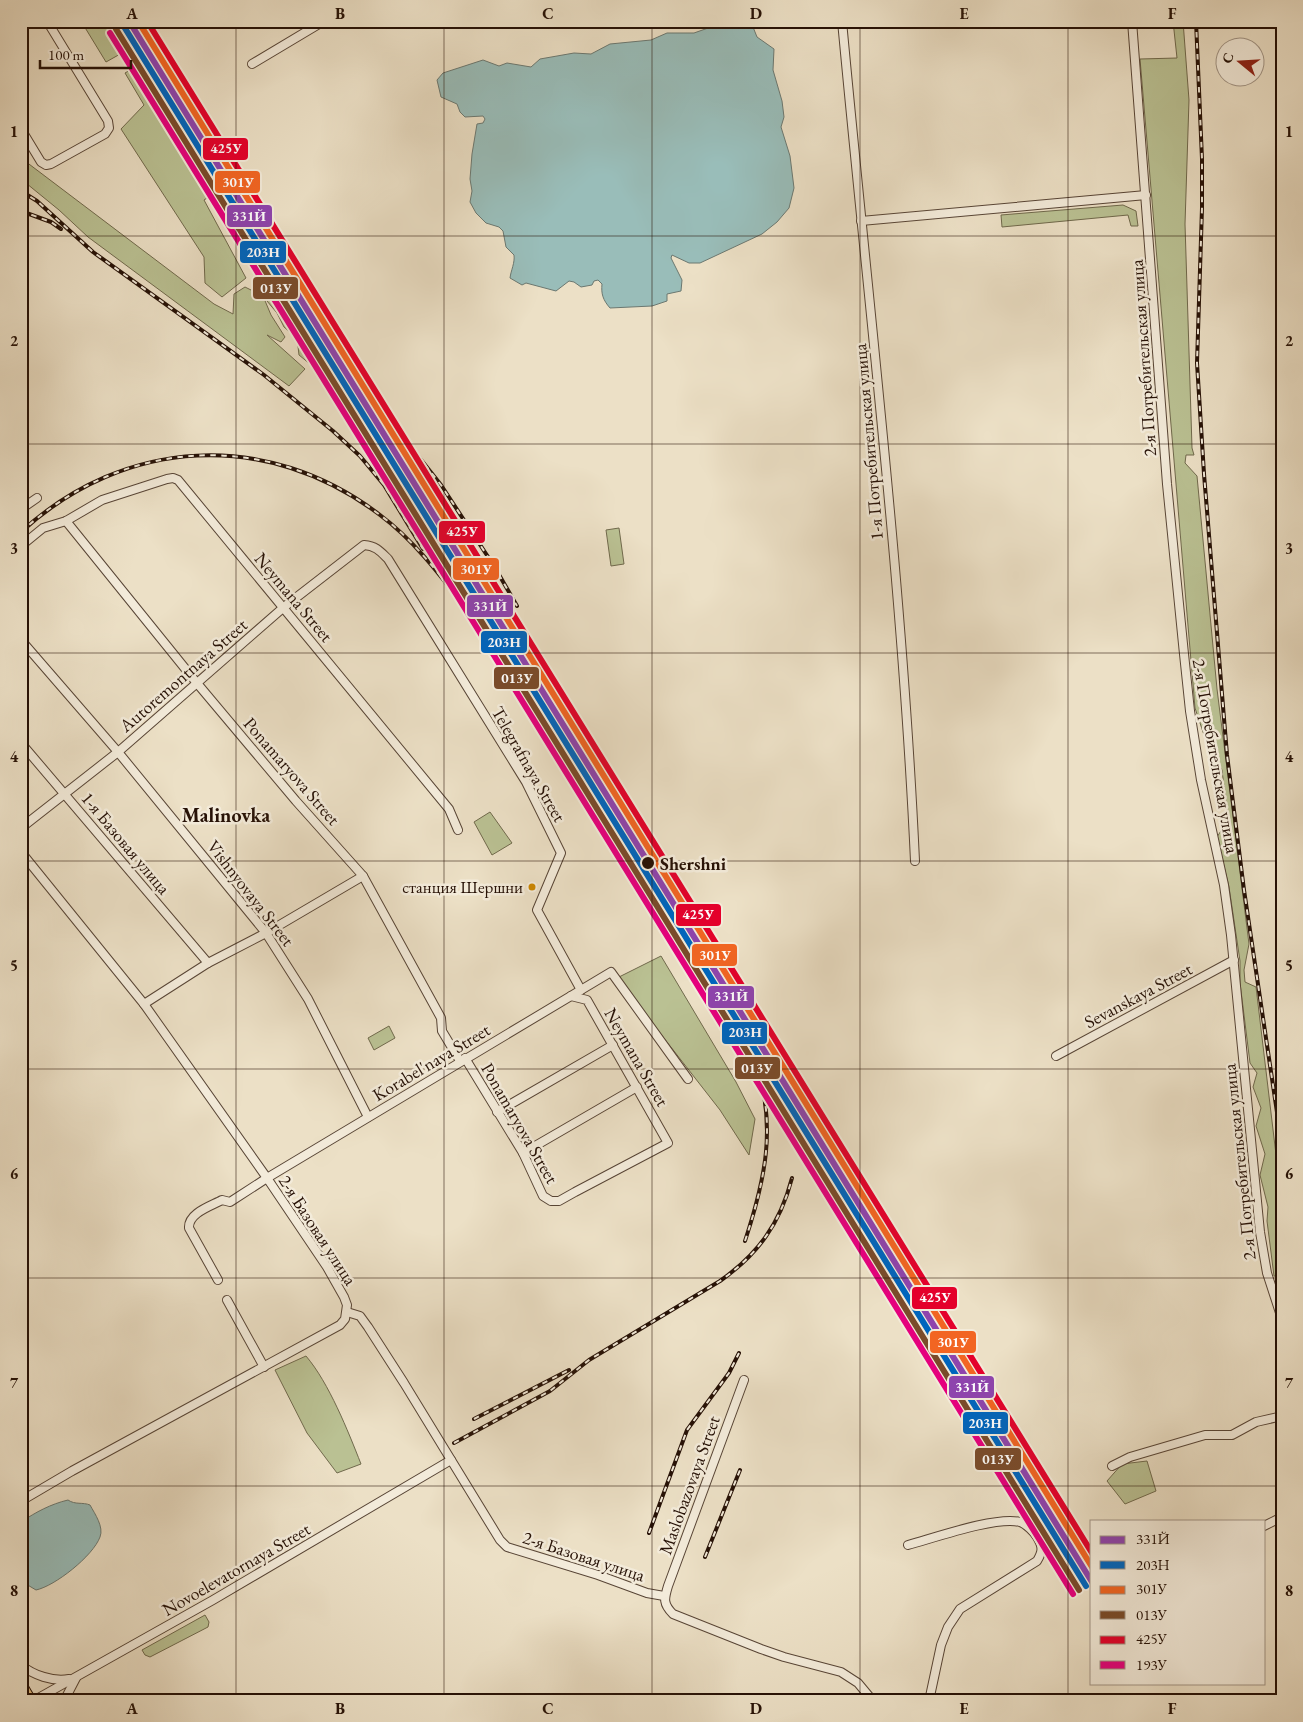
<svg xmlns="http://www.w3.org/2000/svg" width="1303" height="1722" font-family="'EB Garamond',serif">
  <style>
    .green { fill: #bac193; stroke: #70694c }
    .water { fill: #99bdb9; stroke: #6b7871 }
    .lines { fill: none; stroke-linecap: round; stroke-linejoin: round }
    .minor-casing { stroke: #584536; stroke-width: 10 }
    .major-casing { stroke: #261106; stroke-width: 12 }
    .minor { stroke: #f3ebda; stroke-width: 8 }
    .major { stroke: #e6c083; stroke-width: 10 }
    .rail-casing { stroke: #261106; stroke-width: 4 }
    .rail { stroke: #f3ebda; stroke-width: 2; stroke-dasharray: 5.5; stroke-linecap: butt }
    .rail-1-casing { stroke: #f3ebda; stroke-width: 10 }
    .rail-2-casing { stroke: #f3ebda; stroke-width: 10 }
    .rail-3-casing { stroke: #f3ebda; stroke-width: 10 }
    .rail-4-casing { stroke: #f3ebda; stroke-width: 10 }
    .rail-5-casing { stroke: #f3ebda; stroke-width: 10 }
    .rail-6-casing { stroke: #f3ebda; stroke-width: 10 }
    .rail-1 { stroke: #8e44ad; stroke-width: 6 }
    .rail-2 { stroke: #0065bd; stroke-width: 6 }
    .rail-3 { stroke: #f26522; stroke-width: 6 }
    .rail-4 { stroke: #7a4b2a; stroke-width: 6 }
    .rail-5 { stroke: #e4002b; stroke-width: 6 }
    .rail-6 { stroke: #e5007d; stroke-width: 6 }
    .grid { fill: none; stroke: #261106; stroke-width: 1; stroke-opacity: 0.55 }
    .stop-dot { fill: #261106; stroke: #f3ebda; stroke-width: 2 }
    .bus-dot { fill: #cd8801; stroke: #f3ebda; stroke-width: 2 }
    .labels { text-anchor: middle; dominant-baseline: central; stroke-width: 5; stroke-linejoin: round; paint-order: stroke }
    .bus-label { font-size: 17px; fill: #261106; stroke: #f3ebda; text-anchor: end }
    .street-label { font-size: 18px; fill: #261106; stroke: #f3ebda }
    .stop-label { font-size: 18px; font-weight: bold; fill: #261106; stroke: #f3ebda; text-anchor: start }
    .quarter-label { font-size: 20px; font-weight: bold; fill: #261106; stroke: #f3ebda }
    .line-badge { stroke: #f3ebda; stroke-width: 2 }
    .badge-label { font-size: 14px; text-anchor: middle; font-weight: bold; fill: #fff }
    .neatline { fill: none; stroke: #261106; stroke-width: 2 }
    .grid-label { font-size: 16px; text-anchor: middle; font-weight: bold; fill: #261106 }
  </style>
  <rect width="100%" height="100%" fill="#ece0c6"/>
  <filter id="stains"><feTurbulence type="fractalNoise" baseFrequency=".004" numOctaves="4"/><feColorMatrix values="0 0 0 0 .2 0 0 0 0 .09 0 0 0 0 .02 0 0 0 .5 -.17"/></filter>
  <radialGradient id="worn" r=".72"><stop offset=".6" stop-color="#630" stop-opacity="0"/><stop offset="1" stop-color="#630" stop-opacity=".3"/></radialGradient>
  <g class="green">
    <polygon points="81,21 104,21 122,53 106,62"/>
    <polygon points="1173,21 1183,21 1189,100 1185,224 1192,448 1194,455 1186,455 1185,463 1197,476 1217,689 1249,944 1244,970 1245,982 1256,987 1282,1205 1282,1277 1274,1276 1267,1221 1268,1207 1260,1175 1265,1154 1256,1126 1261,1108 1253,1087 1257,1073 1250,1063 1240,983 1240,961 1229,887 1217,837 1228,820 1222,770 1207,744 1195,708 1140,59 1177,58"/>
    <polygon points="139,65 218,191 204,200 246,278 222,297 205,283 204,257 121,129 144,105 125,73"/>
    <polygon points="21,158 214,304 233,314 234,294 245,287 263,296 271,315 285,337 281,342 267,335 305,369 289,386 88,237 59,210 21,179"/>
    <polygon points="1123,205 1136,211 1138,226 1131,226 1128,215 1002,227 1001,215"/>
    <polygon points="267,290 289,303 292,307 295,316 301,320 316,358 310,364 299,355 297,338 284,327 277,313 267,301"/>
    <polygon points="619,528 624,564 611,566 606,530"/>
    <polygon points="490,812 512,843 492,855 474,822"/>
    <polygon points="661,956 736,1082 755,1119 749,1155 720,1110 617,978"/>
    <polygon points="389,1026 395,1038 374,1050 368,1038"/>
    <path d="M306,1356C329,1383 348,1431 361,1464L337,1473L307,1433L275,1370Z"/>
    <polygon points="1147,1461 1156,1491 1125,1504 1107,1481 1122,1464"/>
    <polygon points="205,1615 209,1622 208,1627 150,1657 145,1655 142,1650"/>
  </g>
  <g class="water">
    <path d="M728,21H738L753,27L757,37L774,49L773,70L782,101L784,117L781,127L790,156L794,188L789,208L777,222L762,234L700,263H689L672,255L671,258L682,280L681,291L667,294V301L652,306L610,308C603,300 601,294 602,284L598,280L594,281L592,285L581,287L574,282L569,281L556,291L526,283L522,285L510,278C511,270 515,263 514,255L506,247L503,231L499,227L486,223L476,213L470,202L472,191L470,179L472,154L477,124L483,123L485,119L483,116L465,117L460,112L457,104L441,97L437,80L443,73L483,60L499,66L507,63L531,67L540,59L574,53L591,54L610,44L651,40L667,33H694Z"/>
    <path d="M68,1500C75,1505 83,1502 90,1505C95,1514 104,1527 100,1537C93,1556 55,1586 36,1590L21,1581V1522C36,1512 51,1504 68,1500Z"/>
  </g>
  <g class="lines">
    <defs>
      <g id="minor">
        <path d="M842,21C868,301 902,580 915,861"/>
        <polyline points="1132,21 1167,484 1184,654 1190,711 1201,780 1224,885 1231,935 1260,1232 1267,1273 1282,1319"/>
        <polyline points="252,64 324,21"/>
        <polyline points="21,129 41,162 46,165 51,164 105,134 109,128 108,121 47,21"/>
        <polyline points="861,221 1146,195"/>
        <polyline points="21,509 37,498"/>
        <polyline points="66,521 196,682 296,801 363,876 441,1018 442,1031 460,1061"/>
        <polyline points="21,546 43,528 66,521 102,500 167,479 173,478 178,480 449,809 458,830"/>
        <polyline points="21,640 118,752 266,933 308,999 368,1117"/>
        <polyline points="21,743 208,963"/>
        <path d="M21,828L118,752L284,607L364,545C376,546 380,551 388,559L526,782L561,853L537,910L581,990"/>
        <polyline points="21,852 144,1004 267,1178 327,1267 344,1297 347,1305 345,1319 340,1325 72,1471 21,1501"/>
        <polyline points="144,1004 208,963 266,933 363,876"/>
        <polyline points="1056,1056 1234,960"/>
        <polyline points="465,1058 523,1153 543,1196 551,1201 559,1201 575,1192 668,1143 587,1000 571,996"/>
        <polyline points="497,1112 613,1045"/>
        <polyline points="523,1153 637,1087"/>
        <path d="M218,1280L189,1228C188,1213 211,1206 222,1200L230,1202L267,1178L611,972L688,1079"/>
        <polyline points="227,1300 264,1367"/>
        <polyline points="347,1312 360,1316 368,1327 404,1383 500,1540 507,1547 598,1575 647,1593 664,1596"/>
        <path d="M744,1380L668,1586C664,1599 663,1604 673,1614L761,1649L784,1657L841,1672L858,1683L873,1701"/>
        <polyline points="1112,1466 1130,1457 1205,1435 1232,1435 1256,1422 1282,1416"/>
        <polyline points="1264,1526 1282,1517"/>
        <path d="M908,1545C934,1538 996,1516 1020,1522C1026,1524 1034,1532 1037,1537C1043,1547 1043,1551 1037,1561L960,1609L948,1627L941,1645L929,1701"/>
        <path d="M21,1665C33,1675 53,1682 69,1679"/>
        <polyline points="33,1701 213,1600 451,1460"/>
        <polyline points="64,1701 76,1678"/>
      </g>
      <polyline id="major" points="21,1684 31,1701"/>
    </defs>
    <use href="#minor" class="minor-casing"/>
    <use href="#major" class="major-casing"/>
    <use href="#minor" class="minor"/>
    <use href="#major" class="major"/>
    <defs>
      <g id="rail">
        <polyline points="1196,21 1202,159 1202,208 1197,363 1204,474 1227,755 1244,890 1282,1146"/>
        <polyline points="21,191 37,201 93,252 264,375 333,431 360,456 384,485 423,549"/>
        <polyline points="21,211 51,222 61,229"/>
        <polyline points="264,239 294,275"/>
        <polyline points="384,413 441,485 494,566 517,606"/>
        <path d="M21,532C125,437 267,429 380,515C419,544 448,586 478,624C499,651 521,679 540,707C573,755 602,806 632,855C679,931 726,1006 772,1083"/>
        <path d="M745,1241C765,1180 777,1126 756,1064"/>
        <polyline points="474,1419 569,1370"/>
        <path d="M454,1443L550,1391L589,1360L720,1281C758,1254 780,1224 792,1178"/>
        <polyline points="649,1533 687,1430 729,1373 739,1353"/>
        <polyline points="705,1557 740,1470"/>
      </g>
    </defs>
    <use href="#rail" class="rail-casing"/>
    <use href="#rail" class="rail"/>
    <defs>
      <polyline id="rail-1" points="129,21 1092,1582"/>
      <polyline id="rail-2" points="123,25 1086,1586"/>
      <polyline id="rail-3" points="138,21 1092,1567"/>
      <polyline id="rail-4" points="116,29 1079,1590"/>
      <polyline id="rail-5" points="147,21 1092,1553"/>
      <polyline id="rail-6" points="110,33 1073,1594"/>
    </defs>
    <use href="#rail-1" class="rail-1-casing"/>
    <use href="#rail-2" class="rail-2-casing"/>
    <use href="#rail-3" class="rail-3-casing"/>
    <use href="#rail-4" class="rail-4-casing"/>
    <use href="#rail-5" class="rail-5-casing"/>
    <use href="#rail-6" class="rail-6-casing"/>
    <use href="#rail-1" class="rail-1"/>
    <use href="#rail-2" class="rail-2"/>
    <use href="#rail-3" class="rail-3"/>
    <use href="#rail-4" class="rail-4"/>
    <use href="#rail-5" class="rail-5"/>
    <use href="#rail-6" class="rail-6"/>
  </g>
  <path class="grid" d="M236,21V1701M444,21V1701M652,21V1701M860,21V1701M1068,21V1701M21,236H1282M21,444H1282M21,653H1282M21,861H1282M21,1069H1282M21,1278H1282M21,1486H1282"/>
  <circle class="stop-dot" cx="648" cy="863" r="7"/>
  <circle class="bus-dot" cx="532" cy="887" r="4.5"/>
  <g class="labels">
    <g class="bus-label">
      <text x="523" y="887">станция Шершни</text>
    </g>
    <g class="street-label">
      <text transform="translate(1143 358) rotate(-94)">2-я Потребительская улица</text>
      <text transform="translate(868 442) rotate(-95)">1-я Потребительская улица</text>
      <text transform="translate(294 597) rotate(50)">Neymana Street</text>
      <text transform="translate(183 675) rotate(-41)">Autoremontnaya Street</text>
      <text transform="translate(1216 756) rotate(80)">2-я Потребительская улица</text>
      <text transform="translate(529 764) rotate(60)">Telegrafnaya Street</text>
      <text transform="translate(292 771) rotate(49)">Ponamaryova Street</text>
      <text transform="translate(126 843) rotate(50)">1-я Базовая улица</text>
      <text transform="translate(251 893) rotate(52)">Vishnyovaya Street</text>
      <text transform="translate(1138 995) rotate(-28)">Sevanskaya Street</text>
      <text transform="translate(637 1057) rotate(60)">Neymana Street</text>
      <text transform="translate(431 1062) rotate(-31)">Korabel'naya Street</text>
      <text transform="translate(520 1123) rotate(60)">Ponamaryova Street</text>
      <text transform="translate(1239 1162) rotate(-96)">2-я Потребительская улица</text>
      <text transform="translate(318 1230) rotate(57)">2-я Базовая улица</text>
      <text transform="translate(689 1485) rotate(-70)">Maslobazovaya Street</text>
      <text transform="translate(584 1556) rotate(18)">2-я Базовая улица</text>
      <text transform="translate(236 1569) rotate(-30)">Novoelevatornaya Street</text>
    </g>
    <g class="stop-label">
      <text x="660" y="863">Shershni</text>
    </g>
    <g class="quarter-label">
      <text x="226" y="815">Malinovka</text>
    </g>
  </g>
  <g class="line-badge">
    <rect x="202" y="137" width="47" height="24" rx="5" fill="#e4002b"/>
    <rect x="214" y="170" width="47" height="24" rx="5" fill="#f26522"/>
    <rect x="226" y="204" width="47" height="24" rx="5" fill="#8e44ad"/>
    <rect x="239" y="240" width="48" height="24" rx="5" fill="#0065bd"/>
    <rect x="252" y="276" width="47" height="24" rx="5" fill="#7a4b2a"/>
    <rect x="438" y="520" width="48" height="24" rx="5" fill="#e4002b"/>
    <rect x="452" y="557" width="48" height="24" rx="5" fill="#f26522"/>
    <rect x="466" y="594" width="48" height="24" rx="5" fill="#8e44ad"/>
    <rect x="480" y="630" width="48" height="24" rx="5" fill="#0065bd"/>
    <rect x="493" y="666" width="47" height="24" rx="5" fill="#7a4b2a"/>
    <rect x="675" y="903" width="47" height="24" rx="5" fill="#e4002b"/>
    <rect x="691" y="943" width="47" height="24" rx="5" fill="#f26522"/>
    <rect x="707" y="985" width="48" height="24" rx="5" fill="#8e44ad"/>
    <rect x="721" y="1021" width="47" height="24" rx="5" fill="#0065bd"/>
    <rect x="734" y="1056" width="47" height="24" rx="5" fill="#7a4b2a"/>
    <rect x="911" y="1286" width="47" height="24" rx="5" fill="#e4002b"/>
    <rect x="929" y="1330" width="48" height="24" rx="5" fill="#f26522"/>
    <rect x="948" y="1375" width="47" height="24" rx="5" fill="#8e44ad"/>
    <rect x="962" y="1411" width="47" height="24" rx="5" fill="#0065bd"/>
    <rect x="974" y="1447" width="48" height="24" rx="5" fill="#7a4b2a"/>
  </g>
  <g class="badge-label">
    <text x="226" y="153">425У</text>
    <text x="238" y="187">301У</text>
    <text x="249" y="221">331Й</text>
    <text x="263" y="257">203Н</text>
    <text x="276" y="293">013У</text>
    <text x="462" y="536">425У</text>
    <text x="476" y="574">301У</text>
    <text x="490" y="611">331Й</text>
    <text x="504" y="647">203Н</text>
    <text x="517" y="683">013У</text>
    <text x="698" y="919">425У</text>
    <text x="715" y="960">301У</text>
    <text x="731" y="1001">331Й</text>
    <text x="745" y="1037">203Н</text>
    <text x="757" y="1073">013У</text>
    <text x="935" y="1302">425У</text>
    <text x="953" y="1347">301У</text>
    <text x="972" y="1392">331Й</text>
    <text x="985" y="1428">203Н</text>
    <text x="998" y="1464">013У</text>
  </g>
  <rect width="1303" height="1722" fill="none" stroke="#ece0c6" stroke-width="55"/>
  <rect x="1090" y="1520" width="175" height="165" fill="#f3ebda" stroke="#a19485"/>
  <rect x="1100" y="1536" width="25" height="8" fill="#8e44ad" stroke="#a19485"/>
  <text x="1136" y="1544" font-size="15" fill="#261106">331Й</text>
  <rect x="1100" y="1561" width="25" height="8" fill="#0065bd" stroke="#a19485"/>
  <text x="1136" y="1570" font-size="15" fill="#261106">203Н</text>
  <rect x="1100" y="1586" width="25" height="8" fill="#f26522" stroke="#a19485"/>
  <text x="1136" y="1594" font-size="15" fill="#261106">301У</text>
  <rect x="1100" y="1611" width="25" height="8" fill="#7a4b2a" stroke="#a19485"/>
  <text x="1136" y="1620" font-size="15" fill="#261106">013У</text>
  <rect x="1100" y="1636" width="25" height="8" fill="#e4002b" stroke="#a19485"/>
  <text x="1136" y="1644" font-size="15" fill="#261106">425У</text>
  <rect x="1100" y="1661" width="25" height="8" fill="#e5007d" stroke="#a19485"/>
  <text x="1136" y="1670" font-size="15" fill="#261106">193У</text>
  <g transform="translate(1240 62) rotate(288)"><circle r="24" fill="#f3ebda" stroke="#a19485"/>
  <path d="M0-4L9 19L0 12L-9 19Z" fill="#8f2418"/>
  <text y="-8" font-size="14" font-weight="bold" text-anchor="middle" fill="#261106">С</text>
  </g>
  <path d="M40 60v8h91v-8" fill="none" stroke="#261106" stroke-width="2.5"/>
  <text x="48" y="60" font-size="15" fill="#261106" stroke="#f3ebda" stroke-width="4" paint-order="stroke">100 m</text>
  <rect x="28" y="28" width="1248" height="1666" class="neatline"/>
  <g class="grid-label">
    <text x="132" y="19">A</text>
    <text x="340" y="19">B</text>
    <text x="548" y="19">C</text>
    <text x="756" y="19">D</text>
    <text x="964" y="19">E</text>
    <text x="1172" y="19">F</text>
    <text x="14" y="137">1</text>
    <text x="1289" y="137">1</text>
    <text x="14" y="346">2</text>
    <text x="1289" y="346">2</text>
    <text x="14" y="554">3</text>
    <text x="1289" y="554">3</text>
    <text x="14" y="762">4</text>
    <text x="1289" y="762">4</text>
    <text x="14" y="971">5</text>
    <text x="1289" y="971">5</text>
    <text x="14" y="1179">6</text>
    <text x="1289" y="1179">6</text>
    <text x="14" y="1388">7</text>
    <text x="1289" y="1388">7</text>
    <text x="14" y="1596">8</text>
    <text x="1289" y="1596">8</text>
    <text x="132" y="1714">A</text>
    <text x="340" y="1714">B</text>
    <text x="548" y="1714">C</text>
    <text x="756" y="1714">D</text>
    <text x="964" y="1714">E</text>
    <text x="1172" y="1714">F</text>
  </g>
  <rect width="100%" height="100%" filter="url(#stains)"/>
  <rect width="100%" height="100%" fill="url(#worn)"/>
</svg>
